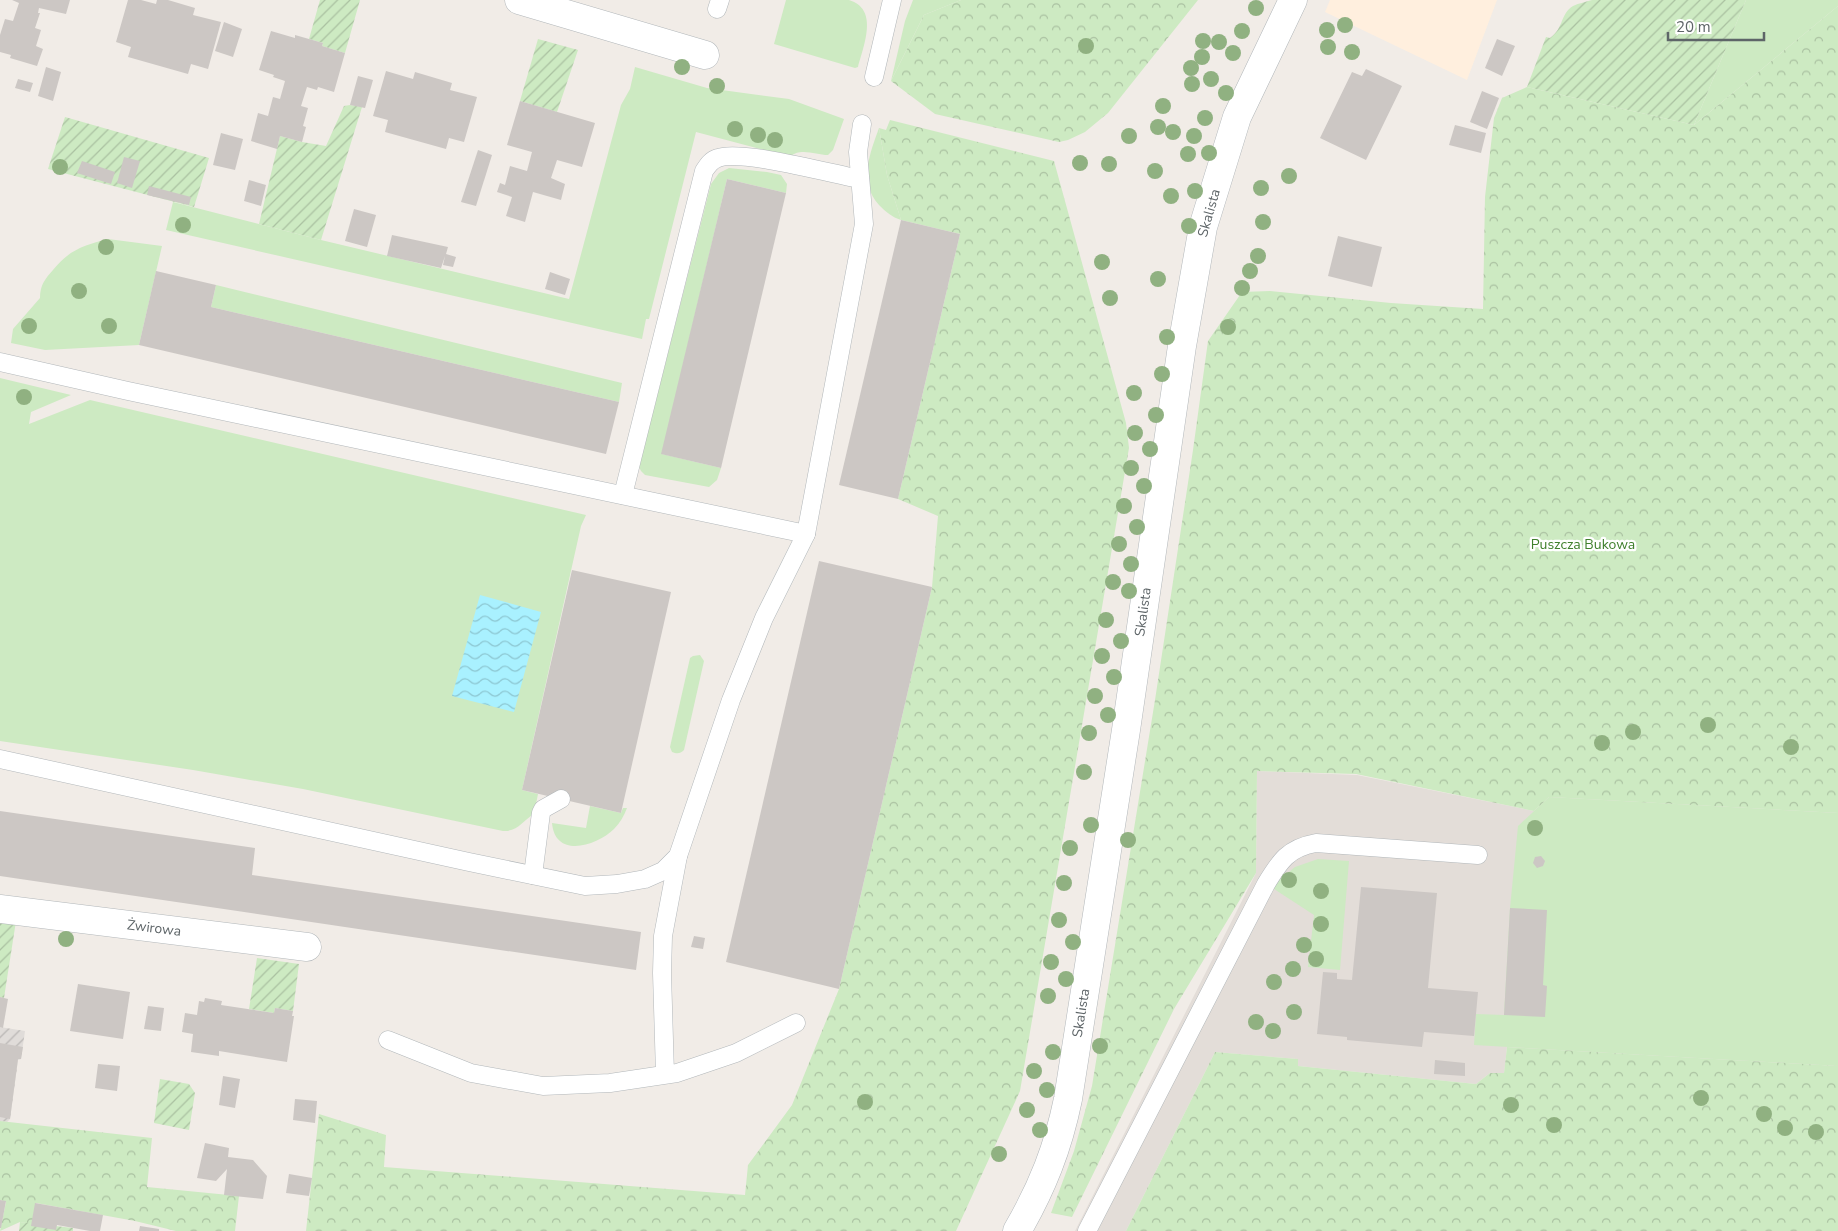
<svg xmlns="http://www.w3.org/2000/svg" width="1838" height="1231" font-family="'Nunito Sans',sans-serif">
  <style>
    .commercial { fill: #ffefde }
    .industrial { fill: url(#industrial-furrows) }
    .education { fill: #e3ddd8 }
    .green { fill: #cdeac2 }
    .forest { fill: url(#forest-crowns) }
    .garden { fill: url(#garden-furrows) }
    .water { fill: url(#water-waves) }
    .building { fill: #ccc7c4 }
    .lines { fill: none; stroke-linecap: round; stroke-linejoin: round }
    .lane-casing { stroke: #b2b7ba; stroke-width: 19 }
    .street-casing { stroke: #b2b7ba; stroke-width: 29 }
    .lane { stroke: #fff; stroke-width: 18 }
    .street { stroke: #fff; stroke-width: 28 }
    .tree { fill: #90b181 }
    .labels { text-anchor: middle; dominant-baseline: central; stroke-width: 4.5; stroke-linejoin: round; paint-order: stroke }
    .street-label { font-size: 14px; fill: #5e6568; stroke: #fff }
    .park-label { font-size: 14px; fill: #40802d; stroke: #fff }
  </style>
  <defs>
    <pattern id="industrial-furrows" width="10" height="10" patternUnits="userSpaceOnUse" patternTransform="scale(1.25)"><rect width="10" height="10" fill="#e0dcd9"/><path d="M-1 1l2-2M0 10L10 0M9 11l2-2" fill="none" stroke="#b9b6b4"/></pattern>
    <pattern id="forest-crowns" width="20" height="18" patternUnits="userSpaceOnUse" patternTransform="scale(1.25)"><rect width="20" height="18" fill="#cdeac2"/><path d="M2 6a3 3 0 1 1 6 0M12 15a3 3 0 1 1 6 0" fill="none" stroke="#aac1a1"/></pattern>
    <pattern id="garden-furrows" width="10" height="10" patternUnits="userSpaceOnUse" patternTransform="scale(1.25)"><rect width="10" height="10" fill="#cdeac2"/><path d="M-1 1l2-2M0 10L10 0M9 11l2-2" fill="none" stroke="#aac1a1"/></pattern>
    <pattern id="water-waves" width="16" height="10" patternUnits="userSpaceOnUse" patternTransform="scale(1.25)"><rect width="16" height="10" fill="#a9f1ff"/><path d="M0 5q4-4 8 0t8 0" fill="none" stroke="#8dc7d2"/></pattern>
  </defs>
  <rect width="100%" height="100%" fill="#f1ece7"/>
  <polygon class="commercial" points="1330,0 1497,0 1467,80 1325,12"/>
  <polygon class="industrial" points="0,1027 25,1031 21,1059 18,1060 10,1119 7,1122 0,1121"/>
  <polygon class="education" points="1257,771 1357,775 1534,811 1549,797 1838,813 1838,1066 1507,1047 1504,1074 1490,1073 1476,1084 1298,1066 1298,1059 1215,1052 1126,1231 1075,1231 1256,873"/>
  <g class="green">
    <path d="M786,0H849C879,9 864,45 858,67L855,68L774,44Z"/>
    <polygon points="913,0 961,0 924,15 891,81 905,21"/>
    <polygon points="1746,0 1838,0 1838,6 1694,125"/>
    <path d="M635,67L707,88L789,99L844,119L833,150L828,155C816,155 800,147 790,157L696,132L649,319H646L642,339L166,230L173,202L321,240L569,299L621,105L630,89Z"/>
    <path d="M879,128L887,175L901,220C892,217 886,212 879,205C858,182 870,153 879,128Z"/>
    <polygon points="729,168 767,172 781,175 787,184 786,193 727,179 662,454 721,468 717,480 709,487 645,475 641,471 639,467 711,184 719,173"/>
    <path d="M108,239L162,246L139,345L45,350L11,343L13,329L40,298C40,285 45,279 53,270C69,250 84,245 108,239Z"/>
    <polygon points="216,285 622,383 619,402 211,307"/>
    <path d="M0,378L71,395L31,412L29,424L90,400L586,515L581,526L522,790L538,794L534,814C523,820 518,832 503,831L303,789L193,770L0,741Z"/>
    <path d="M700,655L704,661L684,750C680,754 677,754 672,752L670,747L690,658L693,656Z"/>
    <polygon points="1549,797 1838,813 1838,1066 1474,1045 1476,1014 1504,1015 1510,908 1518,826"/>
    <path d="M590,806L621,813L623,808H627C624,816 620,823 614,829C597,846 555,859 552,823L586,828Z"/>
    <polygon points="1318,859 1349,861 1340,970 1308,967 1314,915 1271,887 1295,867"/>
  </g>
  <g class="forest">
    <polygon points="961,0 1198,0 1108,113 1085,132 1068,140 1059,142 935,114 891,81 924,15"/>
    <polygon points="1838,6 1838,813 1549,797 1534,811 1356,774 1257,771 1256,873 1174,1009 1072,1217 1051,1213 1074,1151 1092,1086 1155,700 1193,450 1208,341 1242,292 1270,291 1391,303 1483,309 1485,197 1494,118 1502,98 1527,87 1694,125"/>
    <polygon points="890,120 1054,161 1126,423 1129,448 1020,1091 956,1231 306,1231 319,1114 386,1135 384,1167 745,1195 748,1165 792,1105 839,989 932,587 938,516 898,499 960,234 901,220 887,175 879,128 886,130"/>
    <polygon points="1507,1047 1838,1066 1838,1231 1126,1231 1215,1052 1298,1059 1298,1066 1476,1084 1490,1073 1504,1073"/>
    <polygon points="0,1121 152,1138 147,1187 239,1196 235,1231 176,1231 135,1221 36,1203 32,1224 20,1222 0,1231 6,1202 0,1200"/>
  </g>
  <g class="garden">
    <polygon points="320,0 360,0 345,53 322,46 323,43 309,39"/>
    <path d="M1592,0H1746L1694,125L1527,87L1546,37L1550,38C1564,28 1560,14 1573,6C1579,3 1586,2 1592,0Z"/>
    <polygon points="538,39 578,50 557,112 520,101"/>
    <polygon points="350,105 362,107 321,240 259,224 280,136 302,142 326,146 344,106"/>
    <polygon points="65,117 209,158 194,207 48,169"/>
    <polygon points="0,919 16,921 4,998 0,997"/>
    <polygon points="257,958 299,964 293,1011 275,1008 274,1013 249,1009"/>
    <polygon points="160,1079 189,1084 195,1093 189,1130 154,1123"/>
    <polygon points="20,1222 73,1228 73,1231 19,1231"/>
  </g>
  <polygon class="water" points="480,595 541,612 514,712 452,696"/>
  <g class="building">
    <polygon points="12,0 70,0 66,14 39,8 38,13 40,13 35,28 41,30 36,46 43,49 37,66 10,58 11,55 0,52 0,35 5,19 13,21 19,3"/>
    <polygon points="128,0 141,0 156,4 157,0 168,0 195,8 193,15 221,22 208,69 191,64 188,74 128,57 131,47 116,42"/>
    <polygon points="224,22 242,29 233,57 215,51"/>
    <polygon points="271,31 295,38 295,35 323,43 322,46 345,53 334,92 318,87 317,90 307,87 301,106 308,108 303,126 306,127 302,142 280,136 277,149 251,141 258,113 268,116 273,97 280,99 285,81 273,77 274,75 259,70"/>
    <polygon points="1497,39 1515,46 1502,76 1485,68"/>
    <polygon points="46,67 61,72 53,101 38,96"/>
    <polygon points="1366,69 1402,86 1366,160 1320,138 1352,72 1362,76"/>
    <polygon points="386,71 413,79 415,72 452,83 450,90 477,97 464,142 449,138 446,149 385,132 388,120 373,116"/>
    <polygon points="358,76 373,80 365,108 350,105"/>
    <polygon points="18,79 33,83 30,92 15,88"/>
    <polygon points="1482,91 1499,98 1487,129 1470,122"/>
    <polygon points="520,101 595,123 582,167 557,160 551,178 565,184 561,200 533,192 525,222 506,216 512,197 497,192 500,183 505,185 510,166 527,171 532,152 507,145"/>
    <polygon points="1455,125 1486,133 1481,153 1449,145"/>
    <polygon points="221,133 243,139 235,170 213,165"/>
    <polygon points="478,150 492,155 476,206 461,202"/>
    <polygon points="124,157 140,161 132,188 117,183"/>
    <polygon points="82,161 115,172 111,184 77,173"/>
    <polygon points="727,179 786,193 721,468 661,454"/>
    <polygon points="249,180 266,185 261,206 244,201"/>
    <polygon points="149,186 191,197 189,205 147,195"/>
    <polygon points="354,209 376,215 367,247 345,241"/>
    <polygon points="901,220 960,234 898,499 839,485"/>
    <polygon points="392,235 448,247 446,254 456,257 453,267 443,265 445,256 441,268 387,256"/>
    <polygon points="1338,236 1382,247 1372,287 1328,276"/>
    <polygon points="156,271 216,285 211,307 619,402 606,454 139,345"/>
    <polygon points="550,272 570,279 565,295 545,289"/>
    <polygon points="819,561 932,587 839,989 726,962"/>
    <polygon points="572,570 671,592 621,813 522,790"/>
    <polygon points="0,811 255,848 252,875 641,932 636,970 0,876"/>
    <polygon points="1541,856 1545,861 1543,866 1537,868 1533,863 1535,857"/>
    <polygon points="1361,887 1437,893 1428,988 1478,992 1474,1036 1424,1032 1422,1047 1347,1040 1347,1037 1317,1034 1323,972 1337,973 1337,979 1352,980"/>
    <polygon points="1510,908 1547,910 1543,985 1547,986 1545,1017 1504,1015"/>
    <polygon points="694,936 705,938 703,949 691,947"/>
    <polygon points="78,984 130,992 123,1039 70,1031"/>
    <polygon points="0,997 8,999 3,1028 0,1027"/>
    <polygon points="205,998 222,1001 221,1005 274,1013 275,1008 293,1011 292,1016 294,1016 287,1062 219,1051 219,1056 191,1052 193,1034 182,1032 185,1013 197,1015 199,1001 204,1002"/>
    <polygon points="148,1006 164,1008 161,1031 144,1029"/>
    <polygon points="0,1043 23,1047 21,1059 18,1059 10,1119 0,1117"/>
    <polygon points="1435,1060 1465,1063 1465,1076 1434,1074"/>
    <polygon points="98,1064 120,1066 117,1091 95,1088"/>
    <polygon points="223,1076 240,1079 235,1108 219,1105"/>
    <polygon points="295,1099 317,1101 315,1123 293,1120"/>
    <polygon points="205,1143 229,1148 228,1157 253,1160 267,1176 263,1199 224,1195 227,1169 216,1181 197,1178"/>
    <polygon points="289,1174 312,1178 309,1196 286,1193"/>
    <polygon points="0,1200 6,1201 1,1228 0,1228"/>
    <polygon points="35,1203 103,1215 100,1231 90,1231 57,1225 56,1230 31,1226"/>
    <polygon points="140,1226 159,1229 159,1231 139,1231"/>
  </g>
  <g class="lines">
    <defs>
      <g id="lane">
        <polyline points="717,9 720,0"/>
        <polyline points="874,77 892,0"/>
        <polyline points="0,362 128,391 806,534 864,224 858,152 862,124"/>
        <path d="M623,495L704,171C708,165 711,160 718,158C740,149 833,174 860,179"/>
        <polyline points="0,759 469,862 585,886 617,884 645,879 663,871 678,856 731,700 764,618 806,534"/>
        <polyline points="533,875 541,813 543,809 561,799"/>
        <polyline points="388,1040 471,1073 543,1086 610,1083 677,1073 736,1053 796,1023"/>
        <polyline points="665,1074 662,973 663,936 678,856"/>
        <path d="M1087,1231L1266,884C1280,861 1288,848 1316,843L1478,855"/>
      </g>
      <g id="street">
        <polyline points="519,0 705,55"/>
        <polyline points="0,909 307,947"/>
        <path d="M1017,1231C1042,1188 1058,1148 1068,1099L1126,730L1182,346L1203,227L1237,117L1293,0"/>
      </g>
    </defs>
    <use href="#lane" class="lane-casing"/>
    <use href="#street" class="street-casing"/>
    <use href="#lane" class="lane"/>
    <use href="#street" class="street"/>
  </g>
  <g class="tree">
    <circle cx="1256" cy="8" r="8"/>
    <circle cx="1345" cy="25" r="8"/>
    <circle cx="1327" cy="30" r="8"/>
    <circle cx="1242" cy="31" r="8"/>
    <circle cx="1203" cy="41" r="8"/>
    <circle cx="1219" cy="42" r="8"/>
    <circle cx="1086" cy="46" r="8"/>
    <circle cx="1328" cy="47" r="8"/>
    <circle cx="1352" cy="52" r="8"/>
    <circle cx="1233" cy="53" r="8"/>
    <circle cx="1202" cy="57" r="8"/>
    <circle cx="682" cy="67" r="8"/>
    <circle cx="1191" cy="68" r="8"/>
    <circle cx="1211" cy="79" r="8"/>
    <circle cx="1192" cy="84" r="8"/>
    <circle cx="717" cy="86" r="8"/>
    <circle cx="1226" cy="93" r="8"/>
    <circle cx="1163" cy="106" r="8"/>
    <circle cx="1205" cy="118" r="8"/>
    <circle cx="1158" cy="127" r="8"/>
    <circle cx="735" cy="129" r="8"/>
    <circle cx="1173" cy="132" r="8"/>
    <circle cx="758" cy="135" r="8"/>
    <circle cx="1129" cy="136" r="8"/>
    <circle cx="1194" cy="136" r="8"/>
    <circle cx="775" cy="140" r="8"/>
    <circle cx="1209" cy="153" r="8"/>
    <circle cx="1188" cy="154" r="8"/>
    <circle cx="1080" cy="163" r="8"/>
    <circle cx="1109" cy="164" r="8"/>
    <circle cx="60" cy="167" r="8"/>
    <circle cx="1155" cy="171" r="8"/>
    <circle cx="1289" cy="176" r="8"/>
    <circle cx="1261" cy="188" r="8"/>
    <circle cx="1195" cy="191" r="8"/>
    <circle cx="1171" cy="196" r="8"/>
    <circle cx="1263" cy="222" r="8"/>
    <circle cx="183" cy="225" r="8"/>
    <circle cx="1189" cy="226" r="8"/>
    <circle cx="106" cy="247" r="8"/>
    <circle cx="1258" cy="256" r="8"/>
    <circle cx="1102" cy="262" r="8"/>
    <circle cx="1250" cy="271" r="8"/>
    <circle cx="1158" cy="279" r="8"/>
    <circle cx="1242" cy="288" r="8"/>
    <circle cx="79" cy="291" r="8"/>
    <circle cx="1110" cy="298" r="8"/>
    <circle cx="29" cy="326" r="8"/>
    <circle cx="109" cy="326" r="8"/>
    <circle cx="1228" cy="327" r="8"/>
    <circle cx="1167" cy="337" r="8"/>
    <circle cx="1162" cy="374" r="8"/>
    <circle cx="1134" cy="393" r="8"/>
    <circle cx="24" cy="397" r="8"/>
    <circle cx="1156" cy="415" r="8"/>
    <circle cx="1135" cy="433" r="8"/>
    <circle cx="1150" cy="449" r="8"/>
    <circle cx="1131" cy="468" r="8"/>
    <circle cx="1144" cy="486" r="8"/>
    <circle cx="1124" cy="506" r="8"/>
    <circle cx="1137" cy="527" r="8"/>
    <circle cx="1119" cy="544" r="8"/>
    <circle cx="1131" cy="564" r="8"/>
    <circle cx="1113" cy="582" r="8"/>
    <circle cx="1129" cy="591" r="8"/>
    <circle cx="1106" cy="620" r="8"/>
    <circle cx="1121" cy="641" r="8"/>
    <circle cx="1102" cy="656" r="8"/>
    <circle cx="1114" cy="677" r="8"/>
    <circle cx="1095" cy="696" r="8"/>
    <circle cx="1108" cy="715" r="8"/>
    <circle cx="1708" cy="725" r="8"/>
    <circle cx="1633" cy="732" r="8"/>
    <circle cx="1089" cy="733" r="8"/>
    <circle cx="1602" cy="743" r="8"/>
    <circle cx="1791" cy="747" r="8"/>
    <circle cx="1084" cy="772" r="8"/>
    <circle cx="1091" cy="825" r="8"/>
    <circle cx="1535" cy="828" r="8"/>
    <circle cx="1128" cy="840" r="8"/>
    <circle cx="1070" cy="848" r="8"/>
    <circle cx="1289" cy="880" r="8"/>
    <circle cx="1064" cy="883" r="8"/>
    <circle cx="1321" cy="891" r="8"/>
    <circle cx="1059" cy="920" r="8"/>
    <circle cx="1321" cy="924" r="8"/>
    <circle cx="66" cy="939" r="8"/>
    <circle cx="1073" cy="942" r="8"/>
    <circle cx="1304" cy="945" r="8"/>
    <circle cx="1316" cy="959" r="8"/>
    <circle cx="1051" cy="962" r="8"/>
    <circle cx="1293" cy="969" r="8"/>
    <circle cx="1066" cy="979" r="8"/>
    <circle cx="1274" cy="982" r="8"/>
    <circle cx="1048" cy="996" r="8"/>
    <circle cx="1294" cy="1012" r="8"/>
    <circle cx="1256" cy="1022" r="8"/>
    <circle cx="1273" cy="1031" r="8"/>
    <circle cx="1100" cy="1046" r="8"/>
    <circle cx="1053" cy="1052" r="8"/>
    <circle cx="1034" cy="1071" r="8"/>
    <circle cx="1047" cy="1090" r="8"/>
    <circle cx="1701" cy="1098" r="8"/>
    <circle cx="865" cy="1102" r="8"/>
    <circle cx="1511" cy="1105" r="8"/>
    <circle cx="1027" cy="1110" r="8"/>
    <circle cx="1764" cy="1114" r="8"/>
    <circle cx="1554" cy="1125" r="8"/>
    <circle cx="1785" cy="1128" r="8"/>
    <circle cx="1040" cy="1130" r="8"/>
    <circle cx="1816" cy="1132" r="8"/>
    <circle cx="999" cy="1154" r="8"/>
  </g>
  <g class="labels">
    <g class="street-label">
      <text transform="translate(1209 213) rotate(-74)">Skalista</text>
      <text transform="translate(1143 612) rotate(-82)">Skalista</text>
      <text transform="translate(154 928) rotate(7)">Żwirowa</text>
      <text transform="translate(1081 1013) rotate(-81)">Skalista</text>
    </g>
    <g class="park-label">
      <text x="1583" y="544">Puszcza Bukowa</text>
    </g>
  </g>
  <path d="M1668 32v8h96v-8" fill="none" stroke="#5e6568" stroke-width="2.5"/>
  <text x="1676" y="32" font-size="15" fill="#5e6568" stroke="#ffffff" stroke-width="4" paint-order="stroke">20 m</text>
</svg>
